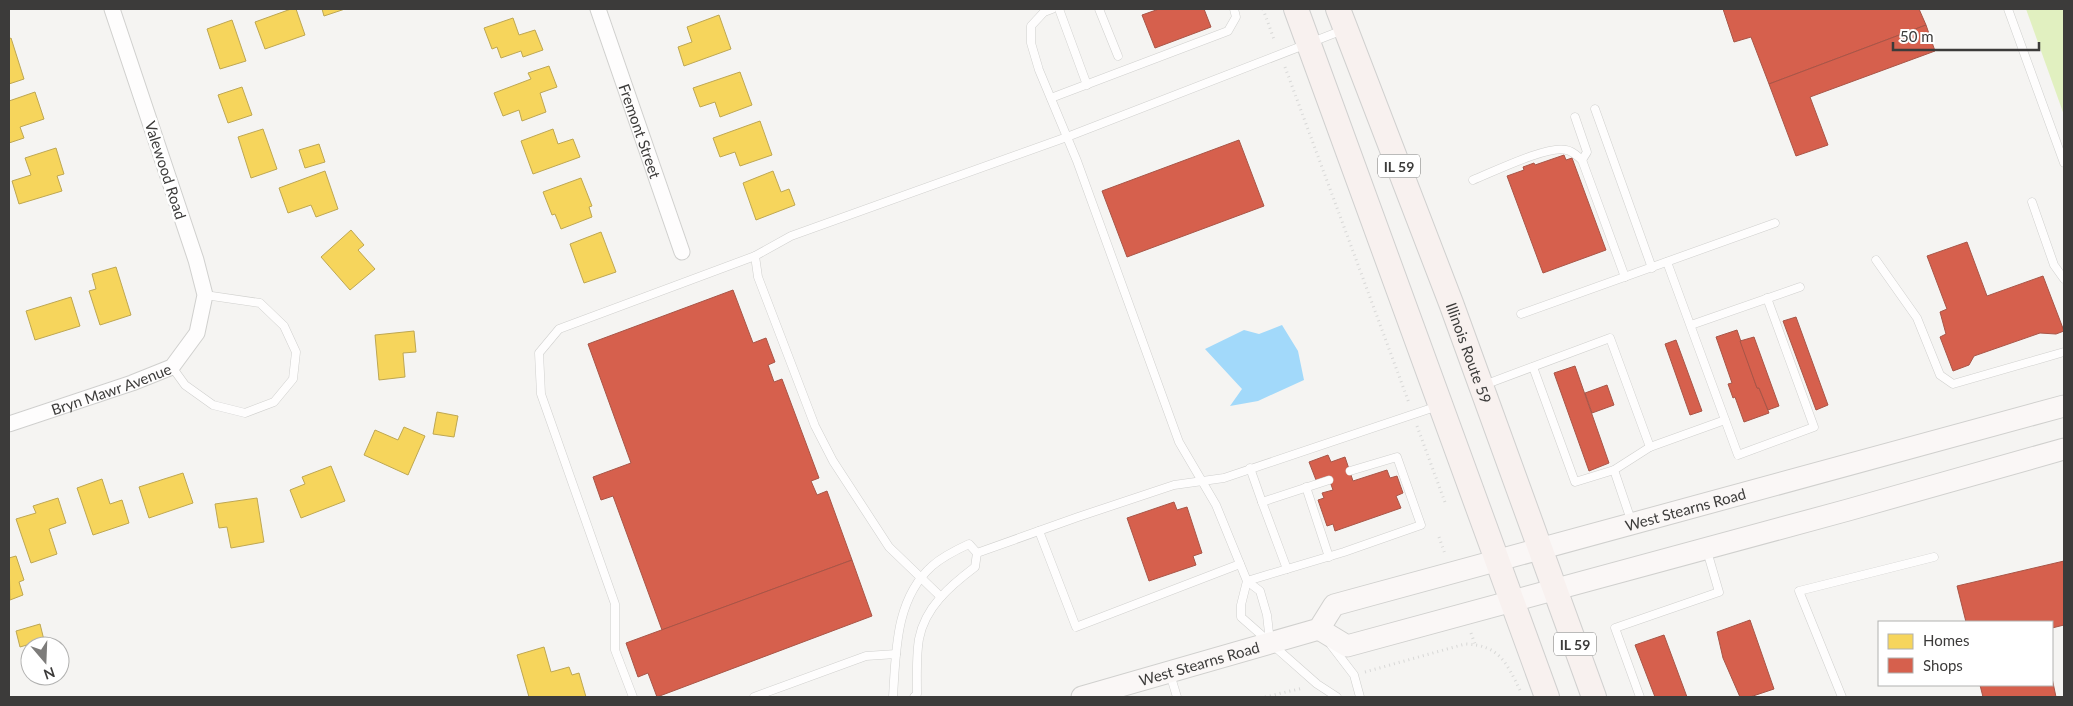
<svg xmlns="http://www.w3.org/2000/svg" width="2073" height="706" font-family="Lato,sans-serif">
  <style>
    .green { fill: #e1f0c0 }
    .water { fill: #a2d9fa }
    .homes { fill: #f6d55c; stroke: #bea752 }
    .shops { fill: #d6604d; stroke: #a85547 }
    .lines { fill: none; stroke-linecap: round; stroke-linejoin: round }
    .service-casing { stroke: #d0d0ce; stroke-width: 9 }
    .minor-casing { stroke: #d0d0ce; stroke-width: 17 }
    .secondary-casing { stroke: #d0d0ce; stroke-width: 23 }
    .primary-casing { stroke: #d0d0cf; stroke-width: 26 }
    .path { stroke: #d8d8d7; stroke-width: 3; stroke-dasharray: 1 4; stroke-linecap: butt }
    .service { stroke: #fefdfd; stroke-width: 8 }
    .minor { stroke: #fefdfd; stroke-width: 15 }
    .secondary { stroke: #faf7f6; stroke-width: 21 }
    .primary { stroke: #f8f1ef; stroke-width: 24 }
    .labels { text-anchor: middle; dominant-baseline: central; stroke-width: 5; stroke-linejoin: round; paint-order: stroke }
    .shield { fill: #fff; stroke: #767675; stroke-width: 1 }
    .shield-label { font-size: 14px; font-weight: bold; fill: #3c3b3a }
    .street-label { font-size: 15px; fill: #3c3b3a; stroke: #fff }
  </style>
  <rect width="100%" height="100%" fill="#f5f4f2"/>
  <polygon class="green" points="2026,9 2064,9 2064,115"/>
  <polygon class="water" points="1282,325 1298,351 1304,380 1258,401 1230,406 1242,389 1205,349 1244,330 1259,334"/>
  <g class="homes">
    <polygon points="291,9 296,9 305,35 265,49 255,22"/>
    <polygon points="322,9 345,9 324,16"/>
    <polygon points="719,15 731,49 684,66 678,47 692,42 687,27"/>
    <polygon points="513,18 519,35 535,30 543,50 523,57 521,51 501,58 497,47 492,49 484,28"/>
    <polygon points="232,20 246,61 220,69 207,29"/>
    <polygon points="11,38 24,79 9,84 9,39"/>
    <polygon points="549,66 557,87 540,93 546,112 522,121 519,110 503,116 494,93 531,79 528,73"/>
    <polygon points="740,72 752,105 720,117 715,102 700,107 693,88"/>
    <polygon points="242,87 252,115 228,123 218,95"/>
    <polygon points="35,92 44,119 20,127 24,138 9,143 9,101"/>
    <polygon points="760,121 772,155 740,166 735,152 720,157 713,138"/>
    <polygon points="263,129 277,169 251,178 238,137"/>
    <polygon points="553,129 558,144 573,139 580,157 533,174 521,141"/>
    <polygon points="319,144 325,162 305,168 299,150"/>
    <polygon points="56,148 64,174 57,176 62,191 19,204 12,181 31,175 25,158"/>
    <polygon points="325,171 338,209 316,217 311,205 288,213 279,188"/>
    <polygon points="773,171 781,192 789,189 795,205 756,220 743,183"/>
    <polygon points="581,178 592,206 589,207 592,217 561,229 555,214 552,215 543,192"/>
    <polygon points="351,230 364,245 358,250 375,269 350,290 321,257"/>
    <polygon points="601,232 616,272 584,283 570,244"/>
    <polygon points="116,267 131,315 100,325 89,291 96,289 92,274"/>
    <polygon points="71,297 80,326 35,340 26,311"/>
    <polygon points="414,331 416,352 403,353 405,377 379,380 375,335"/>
    <polygon points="437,412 458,416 454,437 433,434"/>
    <polygon points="404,427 425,436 408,475 364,455 375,430 398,440"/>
    <polygon points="331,466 345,501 301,518 290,490 305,484 302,477"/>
    <polygon points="183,473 193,503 149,518 139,487"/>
    <polygon points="102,479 110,504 122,500 129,523 93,535 77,488"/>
    <polygon points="58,498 66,523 49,529 57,554 31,563 16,519 36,513 33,506"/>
    <polygon points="257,498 264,542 231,548 227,527 219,528 215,504"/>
    <polygon points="16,556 24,580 19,582 23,595 10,600 9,558"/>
    <polygon points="40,624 44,640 20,647 16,631"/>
    <polygon points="544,647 551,672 569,667 572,675 579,673 586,697 529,697 517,655"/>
  </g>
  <g class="shops">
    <polygon points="1159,9 1204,9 1211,27 1155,48 1142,15"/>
    <polygon points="1723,9 1919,9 1926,25 1769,84 1751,37 1734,42"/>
    <polygon points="1926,25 1935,51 1810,97 1828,145 1796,156 1769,84"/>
    <polygon points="1239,140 1264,206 1127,257 1102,191"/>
    <polygon points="1564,155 1566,160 1572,158 1606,250 1543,273 1507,176 1524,170 1523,167 1534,163 1535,165"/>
    <polygon points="1967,242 1987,296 2043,276 2064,331 2056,334 2040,333 1974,356 1969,365 1953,371 1940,337 1946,334 1940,312 1947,309 1927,256"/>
    <polygon points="733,290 753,343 766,338 775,362 768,365 774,382 782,379 819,478 811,481 817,495 827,491 852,560 662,630 613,496 601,500 593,477 631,463 588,344"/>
    <polygon points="1796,317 1828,405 1816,410 1783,321"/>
    <polygon points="1737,330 1757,388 1759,388 1769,413 1744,422 1735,397 1733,398 1728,384 1732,383 1716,337"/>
    <polygon points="1754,337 1779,406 1768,410 1759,388 1757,388 1740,341"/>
    <polygon points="1676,340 1702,411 1690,415 1665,344"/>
    <polygon points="1575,366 1609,463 1589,471 1554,373"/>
    <polygon points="1607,385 1614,405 1592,413 1585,393"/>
    <polygon points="1328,455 1331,462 1345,457 1353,481 1387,470 1390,478 1397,476 1403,493 1396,496 1401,508 1335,531 1333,524 1327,526 1318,500 1324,498 1322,493 1333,490 1328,476 1316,480 1309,462"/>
    <polygon points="1174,502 1177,510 1187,507 1202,553 1193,556 1196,565 1149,581 1127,518"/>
    <polygon points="852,560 872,616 657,697 648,673 638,677 626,643"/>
    <polygon points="2064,561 2064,625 2052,628 2052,622 1966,622 1957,586"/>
    <polygon points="1750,620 1774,689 1750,697 1740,697 1723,658 1717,632"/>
    <polygon points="1664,635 1687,697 1655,697 1635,645"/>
    <polygon points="2052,678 2056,697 1983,697 1980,685 2052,685"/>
  </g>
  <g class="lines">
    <defs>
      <g id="service">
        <polyline points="1052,9 1044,12 1031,26 1031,43 1039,70 1077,161 1179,442 1216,505 1247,581 1260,591 1267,615 1270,642"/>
        <polyline points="1059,9 1087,85"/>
        <polyline points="1099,9 1118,56"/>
        <polyline points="2008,9 2064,163"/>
        <polyline points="1051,98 1228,31 1236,17 1234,9"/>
        <polyline points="1595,109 1652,268"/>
        <polyline points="1575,117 1587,152 1582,160"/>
        <path d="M1473,180C1493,172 1548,145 1566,150C1573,151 1577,156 1582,160L1625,277"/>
        <polyline points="2032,202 2054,265 2064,279"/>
        <polyline points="1876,260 1917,318 1940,375 1953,384 2064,352"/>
        <polyline points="1667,262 1738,455 1814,427 1767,298"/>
        <polyline points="1521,314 1775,223"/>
        <polyline points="1691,325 1800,287"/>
        <polyline points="172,367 185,385 213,405 245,413 274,402 293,379 296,352 284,326 260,303 205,295"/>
        <polyline points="1533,367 1575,482 1614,470 1650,447 1725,420"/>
        <polyline points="1484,385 1610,338 1650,447"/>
        <polyline points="1250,468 1262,502"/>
        <polyline points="1614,470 1632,523"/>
        <polyline points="1306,487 1329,557"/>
        <polyline points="1039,531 1076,627 1240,564"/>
        <polyline points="977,553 1078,517 1174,485 1224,478 1438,406"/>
        <polyline points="1287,569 1262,502 1329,480"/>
        <polyline points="1247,581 1344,552 1421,525 1397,457 1350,471"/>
        <polyline points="1247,581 1241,605 1241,617 1317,684 1337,697"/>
        <polyline points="941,597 889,547 833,461 815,426 758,277 755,256 791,236 1067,137 1343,30"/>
        <polyline points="1331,645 1354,675 1360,697"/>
        <polyline points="1170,674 1177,697"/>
        <polyline points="633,697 615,650 615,604 541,394 539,353 559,329 755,256"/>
        <polyline points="754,697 866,656 896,654"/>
        <path d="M893,697C896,652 895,599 932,566C942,557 956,550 969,544L977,553L975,567C950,586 925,607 919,639C916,657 917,677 917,694L914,697"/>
        <polyline points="1640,697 1615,628 1719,592 1707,551"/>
        <polyline points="1842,697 1799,591 1934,557"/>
      </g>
      <g id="minor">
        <path id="s1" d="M598,9L682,252"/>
        <path id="s2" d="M9,424L132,383L172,367L197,333L205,295L196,260L112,9"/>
      </g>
      <g id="secondary">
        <polyline points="1319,629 1347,646 1848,510 2064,449"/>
        <path id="s3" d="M1082,697L1319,629L1334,605L2064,406"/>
      </g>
      <g id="primary">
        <polyline points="1296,9 1547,697"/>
        <path id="s4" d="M1338,9L1451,303L1594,697"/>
      </g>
    </defs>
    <use href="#service" class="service-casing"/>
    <use href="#minor" class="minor-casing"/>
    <use href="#secondary" class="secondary-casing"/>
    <use href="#primary" class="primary-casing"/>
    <g class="path">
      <polyline points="1263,9 1275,42"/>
      <polyline points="1285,67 1409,403"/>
      <polyline points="1417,426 1446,505"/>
      <polyline points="1439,537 1445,554"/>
      <polyline points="1471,633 1475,644"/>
      <path d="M1365,672L1465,644C1499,645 1506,662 1520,690"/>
      <polyline points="1265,697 1303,688"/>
    </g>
    <use href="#service" class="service"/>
    <use href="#minor" class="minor"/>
    <use href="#secondary" class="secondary"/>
    <use href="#primary" class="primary"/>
  </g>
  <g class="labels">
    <g class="shield">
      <rect x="1378" y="154.5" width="42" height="23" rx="4"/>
      <rect x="1554" y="632.5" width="42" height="23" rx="4"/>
    </g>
    <g class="shield-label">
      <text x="1399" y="166">IL 59</text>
      <text x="1575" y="644">IL 59</text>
    </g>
    <g class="street-label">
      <text stroke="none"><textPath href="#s1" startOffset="129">Fremont Street</textPath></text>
      <text transform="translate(166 170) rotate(72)">Valewood Road</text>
      <text stroke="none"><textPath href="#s4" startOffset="368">Illinois Route 59</textPath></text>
      <text stroke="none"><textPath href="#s2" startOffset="108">Bryn Mawr Avenue</textPath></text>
      <text stroke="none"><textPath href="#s3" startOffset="639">West Stearns Road</textPath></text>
      <text stroke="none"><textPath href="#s3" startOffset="122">West Stearns Road</textPath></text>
    </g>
  </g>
  <rect width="2073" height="706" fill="none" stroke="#3c3b3a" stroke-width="20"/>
  <rect x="1878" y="621" width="175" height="65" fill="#ffffff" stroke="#b1b1b0"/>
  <rect x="1888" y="634" width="25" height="15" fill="#f6d55c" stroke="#b1b1b0"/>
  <text x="1923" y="646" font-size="15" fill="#3c3b3a">Homes</text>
  <rect x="1888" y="658" width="25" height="15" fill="#d6604d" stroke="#b1b1b0"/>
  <text x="1923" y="671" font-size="15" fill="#3c3b3a">Shops</text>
  <g transform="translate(45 661) rotate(161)"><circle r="24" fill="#ffffff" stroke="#b1b1b0"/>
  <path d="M0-4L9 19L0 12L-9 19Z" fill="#7d7c7a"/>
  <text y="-8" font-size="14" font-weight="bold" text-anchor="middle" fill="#3c3b3a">N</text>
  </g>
  <path d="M1893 42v8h146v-8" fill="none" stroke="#3c3b3a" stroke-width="2.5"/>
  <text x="1900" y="42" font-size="15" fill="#3c3b3a" stroke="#ffffff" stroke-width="4" paint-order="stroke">50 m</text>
</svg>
